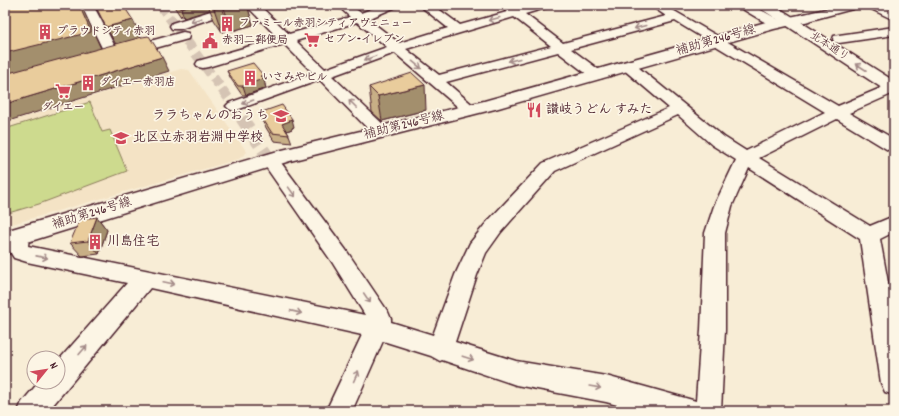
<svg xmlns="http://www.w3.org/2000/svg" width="899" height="416" font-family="Dekko,'Klee One',sans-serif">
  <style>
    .built { fill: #f4e3c5 }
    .green { fill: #cdda8e; stroke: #8c7c5c }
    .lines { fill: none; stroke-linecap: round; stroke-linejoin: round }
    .pedestrian-tunnel-far1 { stroke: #d5c4b4; stroke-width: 10; stroke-dasharray: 10 5; stroke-linecap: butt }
    .pedestrian-tunnel { stroke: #d5c4b4; stroke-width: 13; stroke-dasharray: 13 6; stroke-linecap: butt }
    .minor-casing { stroke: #4a1f2b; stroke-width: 3 }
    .tertiary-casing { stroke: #4a1f2b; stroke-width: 3 }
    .trunk-casing { stroke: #4a1f2b; stroke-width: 3 }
    .minor { fill: #fcf5e5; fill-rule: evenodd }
    .tertiary { fill: #fcf5e5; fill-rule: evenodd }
    .trunk { fill: #fcf5e5; fill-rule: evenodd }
    .wall { fill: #c8af86; stroke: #4a1f2b }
    .shaded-wall { fill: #a38f6d; stroke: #4a1f2b }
    .building { fill: #e9cc9c; stroke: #4a1f2b }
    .oneway { stroke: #a38a88 }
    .labels { text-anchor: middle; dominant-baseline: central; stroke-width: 3.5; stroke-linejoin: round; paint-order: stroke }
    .far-poi-label { font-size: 11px; font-weight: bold; fill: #4a1f2b; stroke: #fcf5e5; text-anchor: start }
    .far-street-label { font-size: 11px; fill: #4a1f2b; stroke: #fcf5e5 }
    .street-label { font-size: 13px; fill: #4a1f2b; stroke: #fcf5e5 }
    .poi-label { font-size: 13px; font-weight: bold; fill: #4a1f2b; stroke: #fcf5e5; text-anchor: start }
  </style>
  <rect width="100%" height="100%" fill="#f8edd6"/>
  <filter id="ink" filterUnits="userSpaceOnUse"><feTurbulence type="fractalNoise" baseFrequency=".025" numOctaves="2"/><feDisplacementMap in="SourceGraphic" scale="8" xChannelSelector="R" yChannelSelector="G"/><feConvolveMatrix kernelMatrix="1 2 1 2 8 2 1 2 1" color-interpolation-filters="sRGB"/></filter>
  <g filter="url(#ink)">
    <polygon class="built" points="181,69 189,70 247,152 239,159 5,226 5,123"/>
    <polygon class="green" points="90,102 102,132 110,130 127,171 39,204 5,214 5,129"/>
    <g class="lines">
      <polyline class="pedestrian-tunnel-far1" points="160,5 232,103"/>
      <polyline class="pedestrian-tunnel" points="231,102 270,160"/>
      <defs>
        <g id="minor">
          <polygon points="81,5 93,5 120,56 118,59 108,59 106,56"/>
          <polygon points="230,5 241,5 242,7 240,9 180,29 172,29 170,26 172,23"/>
          <path d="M246,5H259L289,34L350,17L337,5H350L361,13L381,5H398L396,7L368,19L399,43L448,28L419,5H433L460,25L507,12L503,8L507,5H513L518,9L532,5H551L549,7L525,14L563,43L666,16L650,5H664L838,106L888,85L894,84V93L849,113L894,139V151L888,150L837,119L759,158L870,226L894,216V232L880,239L894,315V395L885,392L881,383L860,239L749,168L732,206L725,233V330L721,411H640L606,402L516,385L442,360L440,361L431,356L383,341L352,411H326L362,335L150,288L48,411H18L22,402L39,382H58V361L127,283L27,262L14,258L7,247L12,231L19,228L26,231L29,236L28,246L365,315L332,262L261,160L264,156L270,154L276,156L346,250L388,312L391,319V322L433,335L455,275L470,243L487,222L543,163L669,108L623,69L621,66L623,63L628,62L633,63L724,137L746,151L825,112L675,21L571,49L602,72L604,75L602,78L597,79L592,78L558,52L446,82L475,107L478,110L475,113L470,115L465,113L395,53L332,76L387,128L389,132L387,136L381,137L375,136L320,80L234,111L229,109L226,106L229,103L313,73L284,44L208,67L203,68L198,67L196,64L198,61L278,38ZM514,17L551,46L439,75L406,49ZM357,22L387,47L325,69L296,41ZM678,115L712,145L736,160L714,206L705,233L701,330L696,401L606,376L516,361L455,342L477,275L486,253L501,232L555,171Z"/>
          <polygon points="737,5 752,5 781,21 783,24 781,27 773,27 739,7"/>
          <polygon points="842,5 862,5 860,7 804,22 800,21 798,18 800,15"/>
          <polygon points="865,5 880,5 894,11 894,20 867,7"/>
          <polygon points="894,27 894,35 839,43 834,42 833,39 834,36 839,35"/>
          <polygon points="183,32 188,33 189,36 188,39 130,55 125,54 123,51 125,48"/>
        </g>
        <polygon id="tertiary" points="804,14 809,15 811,18 809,21 774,29 495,109 290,161 5,249 5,231 278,151 484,101 766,22"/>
        <polygon id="trunk" points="758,5 774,5 894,81 894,93 888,92 760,8"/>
      </defs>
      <use href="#minor" class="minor-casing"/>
      <use href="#tertiary" class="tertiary-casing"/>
      <use href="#trunk" class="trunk-casing"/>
      <use href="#minor" class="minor"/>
      <use href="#tertiary" class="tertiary"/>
      <use href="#trunk" class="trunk"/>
    </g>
    <g class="wall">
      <polygon points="173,5 247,5 253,25 232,31 230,30 222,32 214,20 210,10 184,18 181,15 181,17"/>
      <polygon points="227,71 265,84 265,85 266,88 246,95 242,95 231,79"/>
      <polygon points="369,87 426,110 382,121 372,112"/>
      <polygon points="259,113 294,127 292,128 292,129 287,131 289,135 292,143 274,141 262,121"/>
      <polygon points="97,217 107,230 99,254 82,256 70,243"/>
    </g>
    <g class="shaded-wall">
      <polygon points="79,5 81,5 103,53 5,76 5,53"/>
      <polygon points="192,5 208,5 210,10 184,18 181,8"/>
      <polygon points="236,5 247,5 253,25 232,31 224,8"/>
      <polygon points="222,7 230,30 222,32 214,9"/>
      <polygon points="133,20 143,41 118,48 106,27"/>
      <polygon points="162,57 169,71 5,122 5,104"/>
      <polygon points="263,75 265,84 265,85 266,88 246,95 243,86"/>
      <polygon points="425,85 426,110 382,121 378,96"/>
      <polygon points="292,119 294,127 292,128 292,129 284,132 282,124"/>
      <polygon points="97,217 107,230 99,254 88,241"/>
      <polygon points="5,249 10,254 5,258"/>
    </g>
    <g class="building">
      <polygon points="5,5 79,5 91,32 5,53"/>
      <polygon points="95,5 123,5 133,20 106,27"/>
      <polygon points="176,5 192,5 181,8 177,6 177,7"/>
      <polygon points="211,5 236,5 224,8 222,7 214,9"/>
      <polygon points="149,36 162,57 5,104 5,74 142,37"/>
      <polygon points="253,63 263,75 260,76 263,79 243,86 238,86 227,71"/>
      <polygon points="412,73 425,85 378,96 369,87"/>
      <polygon points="282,105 292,119 289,120 290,121 282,124 289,135 272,133 259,113"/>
      <polygon points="97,217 88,241 70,243 80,219"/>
    </g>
    <defs><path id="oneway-shaft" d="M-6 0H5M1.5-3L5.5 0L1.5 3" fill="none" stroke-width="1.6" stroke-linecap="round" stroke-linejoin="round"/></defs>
    <g class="oneway">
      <use href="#oneway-shaft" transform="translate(494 19) rotate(165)"/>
      <use href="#oneway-shaft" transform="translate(196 20) rotate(162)"/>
      <use href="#oneway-shaft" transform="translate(640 27) rotate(165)"/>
      <use href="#oneway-shaft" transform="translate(370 58) rotate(160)"/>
      <use href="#oneway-shaft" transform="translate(514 60) rotate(166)"/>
      <use href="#oneway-shaft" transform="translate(417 65) rotate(39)"/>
      <use href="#oneway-shaft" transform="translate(861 67) rotate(-147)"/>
      <use href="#oneway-shaft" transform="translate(248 102) rotate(161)"/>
      <use href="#oneway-shaft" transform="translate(353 104) rotate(-135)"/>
      <use href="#oneway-shaft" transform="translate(292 192) rotate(54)"/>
      <use href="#oneway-shaft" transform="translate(42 257) rotate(11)"/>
      <use href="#oneway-shaft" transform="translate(169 283) rotate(12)"/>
      <use href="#oneway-shaft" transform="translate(367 298) rotate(56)"/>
      <use href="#oneway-shaft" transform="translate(296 312) rotate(13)"/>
      <use href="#oneway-shaft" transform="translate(83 350) rotate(-49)"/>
      <use href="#oneway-shaft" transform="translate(468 358) rotate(18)"/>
      <use href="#oneway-shaft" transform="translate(356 376) rotate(-66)"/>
      <use href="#oneway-shaft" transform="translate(595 387) rotate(10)"/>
    </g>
  </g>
  <defs>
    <symbol id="building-bare" viewBox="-9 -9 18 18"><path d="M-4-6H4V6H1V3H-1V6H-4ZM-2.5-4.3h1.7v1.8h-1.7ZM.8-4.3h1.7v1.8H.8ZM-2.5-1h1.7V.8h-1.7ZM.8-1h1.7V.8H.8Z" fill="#d1495b" stroke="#fcf5e5" stroke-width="2.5" paint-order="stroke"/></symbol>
    <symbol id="supermarket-bare" viewBox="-9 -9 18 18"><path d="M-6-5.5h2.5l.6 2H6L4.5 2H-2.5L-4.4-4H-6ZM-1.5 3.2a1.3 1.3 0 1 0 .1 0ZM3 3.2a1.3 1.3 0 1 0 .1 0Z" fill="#d1495b" stroke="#fcf5e5" stroke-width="2.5" paint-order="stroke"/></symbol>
    <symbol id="civic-bare" viewBox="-9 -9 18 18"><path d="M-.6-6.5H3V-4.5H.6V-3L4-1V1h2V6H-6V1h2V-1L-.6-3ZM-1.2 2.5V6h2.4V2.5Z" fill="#d1495b" stroke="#fcf5e5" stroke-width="2.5" paint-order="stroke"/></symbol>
    <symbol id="restaurant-bare" viewBox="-9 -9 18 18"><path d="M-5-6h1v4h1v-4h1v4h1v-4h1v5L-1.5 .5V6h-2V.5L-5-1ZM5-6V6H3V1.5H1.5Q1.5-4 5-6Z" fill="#d1495b" stroke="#fcf5e5" stroke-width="2.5" paint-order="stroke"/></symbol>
    <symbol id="school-bare" viewBox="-9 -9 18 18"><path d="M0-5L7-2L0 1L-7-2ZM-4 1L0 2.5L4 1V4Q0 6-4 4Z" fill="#d1495b" stroke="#fcf5e5" stroke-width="2.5" paint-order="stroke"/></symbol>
  </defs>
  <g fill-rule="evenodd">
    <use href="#building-bare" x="216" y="13" width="22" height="22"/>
    <use href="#building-bare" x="34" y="21" width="22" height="22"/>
    <use href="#supermarket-bare" x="301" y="29" width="22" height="22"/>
    <use href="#civic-bare" x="199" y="30" width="22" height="22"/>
    <use href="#building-bare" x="239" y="67" width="22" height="22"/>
    <use href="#building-bare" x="77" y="72" width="22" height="22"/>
    <use href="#supermarket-bare" x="52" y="80" width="22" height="22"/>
    <use href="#restaurant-bare" x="523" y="99" width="22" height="22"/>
    <use href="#school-bare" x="270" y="105" width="22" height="22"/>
    <use href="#school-bare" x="110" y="127" width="22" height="22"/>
    <use href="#building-bare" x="84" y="231" width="22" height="22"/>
  </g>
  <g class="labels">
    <g class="far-poi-label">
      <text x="239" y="24">ファミール赤羽シティアヴェニュー</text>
      <text x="57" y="32">プラウドシティ赤羽</text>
      <text x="324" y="40">セブン-イレブン</text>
      <text x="222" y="41">赤羽二郵便局</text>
      <text x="262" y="78">いさみやビル</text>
      <text x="100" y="83">ダイエー赤羽店</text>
      <text x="63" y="108" text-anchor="middle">ダイエー</text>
    </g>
    <g class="far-street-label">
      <text transform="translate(829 47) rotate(33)">北本通り</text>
    </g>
    <g class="street-label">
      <text transform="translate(716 41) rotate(-16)">補助第246号線</text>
      <text transform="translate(404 126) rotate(-14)">補助第246号線</text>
      <text transform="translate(92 214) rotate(-17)">補助第246号線</text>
    </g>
    <g class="poi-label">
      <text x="546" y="110">讃岐うどん すみた</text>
      <text x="269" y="116" text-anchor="end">ララちゃんのおうち</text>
      <text x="133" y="138">北区立赤羽岩淵中学校</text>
      <text x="107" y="242">川島住宅</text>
    </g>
  </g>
  <rect width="899" height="416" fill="none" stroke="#fcf5e5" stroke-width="20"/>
  <rect x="10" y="10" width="879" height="396" fill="none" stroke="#4a1f2b" stroke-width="1.5" filter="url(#ink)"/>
  <g transform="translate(46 370) rotate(60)"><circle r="19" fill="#fcf5e5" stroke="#b59f9b"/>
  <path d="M0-3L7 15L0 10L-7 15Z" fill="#d1495b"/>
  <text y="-6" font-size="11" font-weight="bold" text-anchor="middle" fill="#4a1f2b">N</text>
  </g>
</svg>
